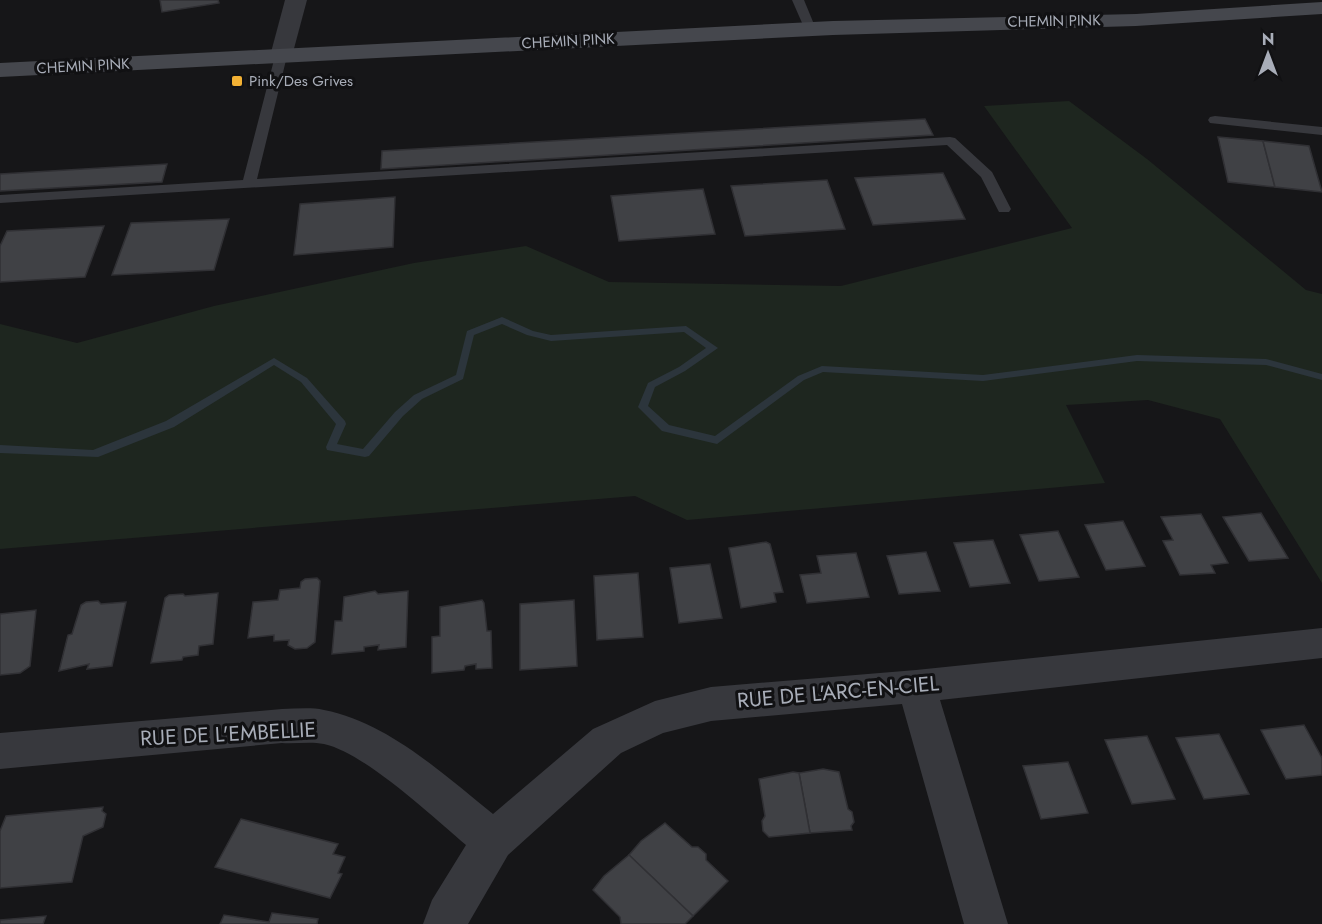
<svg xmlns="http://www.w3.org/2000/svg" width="1322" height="924" font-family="Jost,sans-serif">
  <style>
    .green { fill: #1e261f }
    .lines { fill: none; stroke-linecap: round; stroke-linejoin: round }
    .stream { fill: #2c353c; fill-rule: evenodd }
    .building { fill: #404145; stroke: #303034; stroke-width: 1.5 }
    .service { fill: #37383d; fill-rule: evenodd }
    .minor { fill: #37383d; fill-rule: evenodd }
    .secondary { fill: #45474d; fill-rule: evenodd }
    .poi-dot { fill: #f2b134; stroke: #111113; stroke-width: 2 }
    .labels { text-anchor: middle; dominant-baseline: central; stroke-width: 6; stroke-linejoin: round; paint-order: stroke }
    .far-street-label { font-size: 15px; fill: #a8adb8; stroke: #111113 }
    .far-poi-label { font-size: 15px; fill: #a8adb8; stroke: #111113; text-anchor: start }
    .near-street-label { font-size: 21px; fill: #a8adb8; stroke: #111113 }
  </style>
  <rect width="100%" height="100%" fill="#161618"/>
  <polygon class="green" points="1069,101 1147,159 1306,290 1322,294 1322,583 1220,419 1148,400 1066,405 1105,483 687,520 635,496 0,549 0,324 77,343 214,306 414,263 526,246 609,282 841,286 1072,228 984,106"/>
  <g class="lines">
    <polygon class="stream" points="502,317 533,331 551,335 686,326 718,348 685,371 655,387 648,406 669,425 715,436 798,376 822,366 983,375 1137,355 1266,359 1322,374 1322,380 1266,365 1137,361 983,381 823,372 804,380 717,444 662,431 638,407 648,383 679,367 706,348 684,332 551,341 527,335 502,324 474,335 463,379 422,399 403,416 369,456 365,457 327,450 326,447 336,424 301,382 274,365 174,427 98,457 0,453 0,445 93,450 166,421 274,358 307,378 345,421 346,424 337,444 363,449 395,412 414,395 456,375 467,331"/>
  </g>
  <g class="building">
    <polygon points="160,0 218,0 219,3 162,12"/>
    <polygon points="925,119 933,135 381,169 382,151"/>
    <polygon points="1218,137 1263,141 1275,187 1228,182"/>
    <polygon points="1263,141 1309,146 1322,192 1275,187"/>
    <polygon points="167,164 162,182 0,191 0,174"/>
    <polygon points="943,173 965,219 873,225 855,178"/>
    <polygon points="827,180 845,229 745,236 731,186"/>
    <polygon points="703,189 715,234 619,241 611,196"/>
    <polygon points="395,197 393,247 294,255 300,204"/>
    <polygon points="229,219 214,270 112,275 131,223"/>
    <polygon points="104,226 85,277 0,282 0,246 7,231"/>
    <polygon points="1261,513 1288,558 1249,561 1223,517"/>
    <polygon points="1201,514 1228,563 1211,565 1215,573 1180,575 1163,541 1173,540 1161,517"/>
    <polygon points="1123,521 1145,566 1106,570 1085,525"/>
    <polygon points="1058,531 1079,577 1039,581 1020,535"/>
    <polygon points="993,540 1010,583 970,587 954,543"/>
    <polygon points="766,542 770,544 783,592 774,593 776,602 741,608 729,548"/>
    <polygon points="926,552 940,591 899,594 887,556"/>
    <polygon points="856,553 869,597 807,603 800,575 821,573 817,556"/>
    <polygon points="710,564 722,618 679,623 670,568"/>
    <polygon points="638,573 643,637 597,640 594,576"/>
    <polygon points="317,578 320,581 315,642 307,648 295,649 288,645 289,640 274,641 274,635 248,638 253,602 278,600 280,590 300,588 301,582 305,579"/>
    <polygon points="375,591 378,594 408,591 406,647 378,650 379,645 364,647 364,651 332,654 335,621 342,621 344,597"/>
    <polygon points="218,593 213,644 199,646 198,655 183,657 182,660 151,663 165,598 169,595 183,594 185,596"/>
    <polygon points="482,600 484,603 487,631 491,631 492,668 476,669 476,664 465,666 464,670 432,673 432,637 440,636 440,607"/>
    <polygon points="574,600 577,666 520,670 520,604"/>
    <polygon points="98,601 101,604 126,602 112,666 87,669 89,664 59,671 68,635 72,634 81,605 86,602"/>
    <polygon points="36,610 30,666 20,673 0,675 0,614"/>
    <polygon points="1304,725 1322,758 1322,775 1286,779 1261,730"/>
    <polygon points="1219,734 1249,794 1204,799 1176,738"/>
    <polygon points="1147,736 1175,799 1132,804 1105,740"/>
    <polygon points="1068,762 1088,813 1041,819 1023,766"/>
    <polygon points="823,769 839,772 848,809 852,812 854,822 851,826 852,830 810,833 799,773"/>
    <polygon points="793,772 799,773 810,833 769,837 763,831 762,821 765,816 759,779"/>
    <polygon points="103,807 102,811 106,814 103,827 83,836 72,882 0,888 0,831 6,816"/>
    <polygon points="241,819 338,844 333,854 345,857 338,873 342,874 330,898 215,867"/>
    <polygon points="665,823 692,847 698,847 706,854 706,860 728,881 693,916 629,855 641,841"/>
    <polygon points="629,855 693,916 685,924 621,924 620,917 593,890 604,876"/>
    <polygon points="272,913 318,919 317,924 220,924 224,915 269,922"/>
    <polygon points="46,916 43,924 0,924 0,920"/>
  </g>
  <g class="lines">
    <g class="service">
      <polygon points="792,0 804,0 816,29 814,32 806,32"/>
      <polygon points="281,52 287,56 257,179 950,137 955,138 992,172 1011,209 1009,212 999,212 981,177 947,145 0,203 0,195 243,180 275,56"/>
      <polygon points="1215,116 1322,127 1322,135 1210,123 1208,120 1210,117"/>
    </g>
    <g class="minor">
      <polygon points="285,0 307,0 292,56 289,61 281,63 273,61 270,56"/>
      <path d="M1322,628V658L940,700L1008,924H964L902,704L711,721L663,733L621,753L508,855L468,924H423L432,900L466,845C433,817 365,753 324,744C310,741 296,744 282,743L0,769V733L282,709C296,709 310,707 324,710C389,723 443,774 493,814L593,729L655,701L711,687L916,670Z"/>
    </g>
    <polygon class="secondary" points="1322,2 1322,14 1136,26 833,35 0,77 0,63 833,21 1136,14"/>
  </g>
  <rect class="poi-dot" x="231" y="75" width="12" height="12" rx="3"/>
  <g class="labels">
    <g class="far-street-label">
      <text transform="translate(1054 21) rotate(-1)">CHEMIN PINK</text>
      <text transform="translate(568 41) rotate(-3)">CHEMIN PINK</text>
      <text transform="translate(83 66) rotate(-3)">CHEMIN PINK</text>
    </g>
    <g class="far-poi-label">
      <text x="249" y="81">Pink/Des Grives</text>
    </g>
    <g class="near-street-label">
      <text transform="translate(838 692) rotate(-5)">RUE DE L'ARC-EN-CIEL</text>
      <text transform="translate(228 734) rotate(-3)">RUE DE L'EMBELLIE</text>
    </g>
  </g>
  <g transform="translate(1268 54)" stroke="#111113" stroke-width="4.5" paint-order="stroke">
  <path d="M0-4.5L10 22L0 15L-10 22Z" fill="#a8adb8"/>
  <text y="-9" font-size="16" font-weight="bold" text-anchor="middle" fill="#a8adb8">N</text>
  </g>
</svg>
